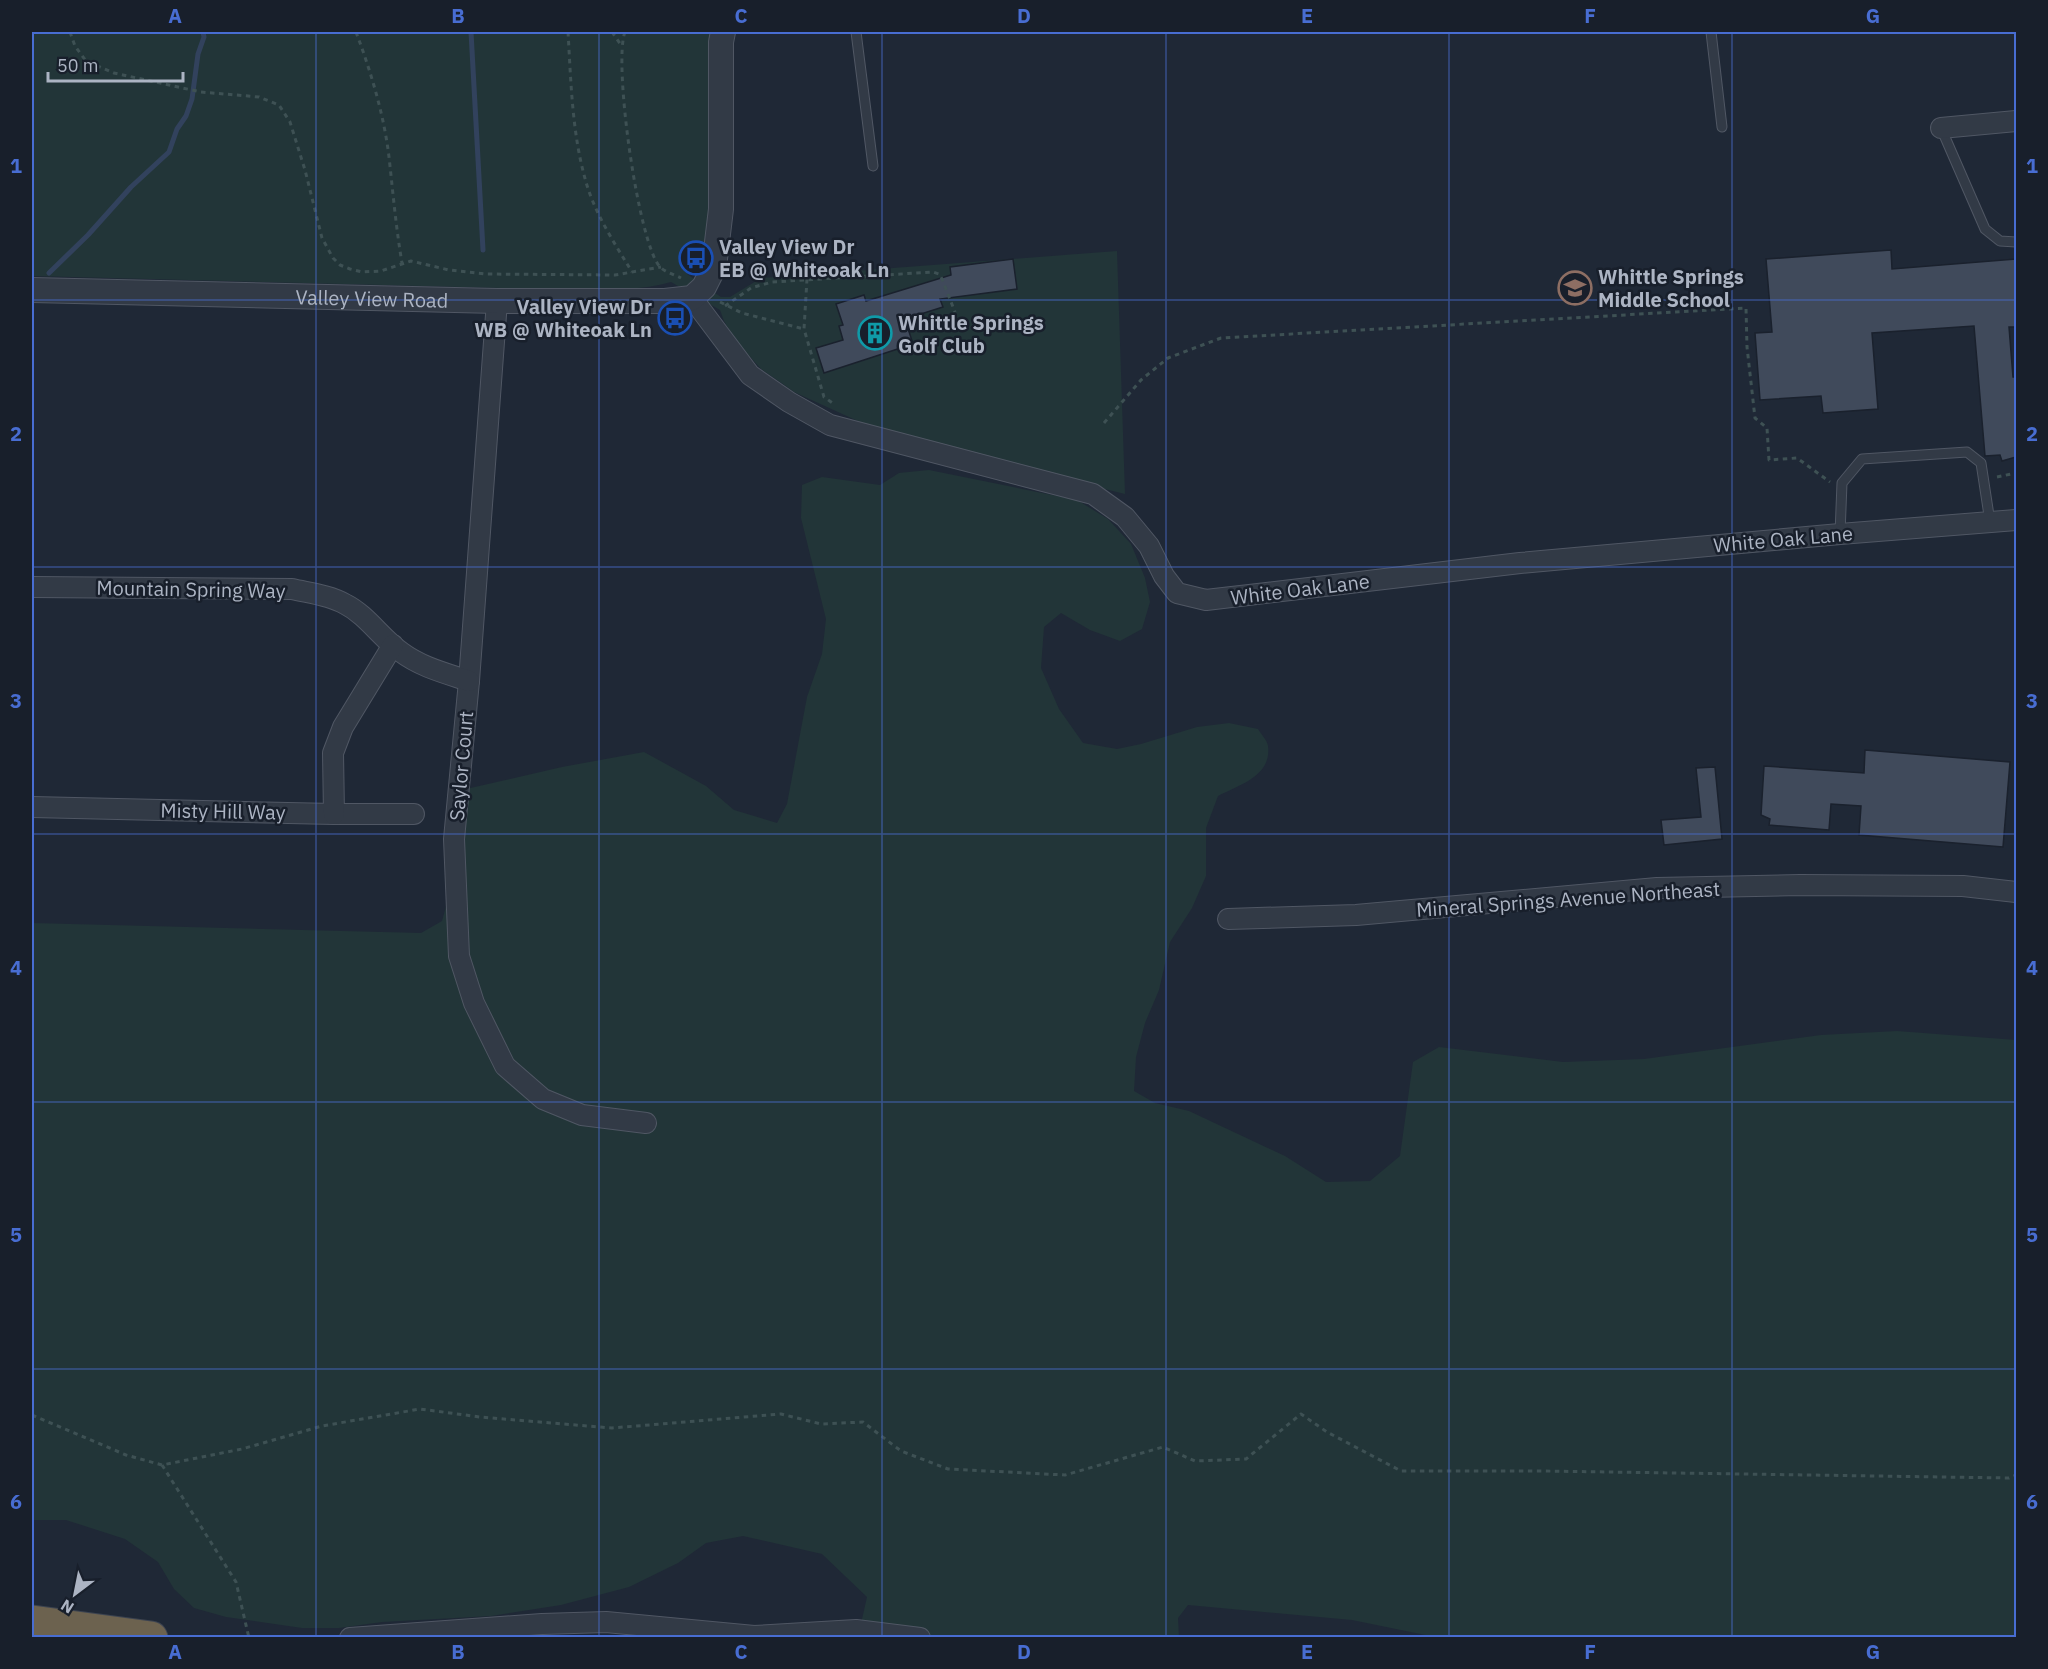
<svg xmlns="http://www.w3.org/2000/svg" width="2048" height="1669" font-family="'IBM Plex Sans',sans-serif">
  <style>
    .green { fill: #223538 }
    .lines { fill: none; stroke-linecap: round; stroke-linejoin: round }
    .stream { stroke: #32425d; stroke-width: 5 }
    .building { fill: #404a5b; stroke: #1a212d; stroke-width: 1.5 }
    .service-casing { stroke: #505764; stroke-width: 11 }
    .minor-casing { stroke: #505764; stroke-width: 22 }
    .tertiary-casing { stroke: #505764; stroke-width: 26 }
    .motorway-casing { stroke: #3d4451; stroke-width: 35 }
    .path { stroke: #3e5154; stroke-width: 3; stroke-dasharray: 4.5 4.5; stroke-linecap: butt }
    .service { stroke: #323a46; stroke-width: 9 }
    .minor { stroke: #323a46; stroke-width: 20 }
    .tertiary { stroke: #323a46; stroke-width: 24 }
    .motorway { stroke: #6c624f; stroke-width: 33 }
    .grid { fill: none; stroke: #486dd2; stroke-width: 1.5; stroke-opacity: 0.55 }
    .labels { text-anchor: middle; dominant-baseline: central; stroke-width: 5; stroke-linejoin: round; paint-order: stroke }
    .poi-label { font-size: 20px; font-weight: bold; fill: #acb4c3; stroke: #181f2b; text-anchor: start }
    .street-label { font-size: 20px; fill: #acb4c3; stroke: #181f2b }
    .neatline { fill: none; stroke: #486dd2; stroke-width: 2 }
    .grid-label { font-size: 20px; text-anchor: middle; font-weight: bold; fill: #486dd2 }
  </style>
  <rect width="100%" height="100%" fill="#1f2836"/>
  <g class="green">
    <path d="M32,32H710L712,201L706,244L699,261L687,274L721,297H730L761,278L1117,251L1125,494L893,437L794,392L783,384L761,369L735,340L724,321L720,310L671,282C642,290 613,290 583,290L32,276Z"/>
    <path d="M929,470L1077,500L1108,519L1131,544L1145,578L1150,602L1142,629L1120,641L1090,630L1061,613L1044,627L1041,668L1059,709L1083,743L1117,749L1141,744L1197,727L1229,723L1258,729C1261,734 1267,740 1268,746C1272,776 1239,785 1218,796L1206,828V876L1192,908L1170,942L1159,990L1145,1023L1136,1057L1134,1091L1155,1103L1189,1111L1285,1156L1326,1182L1370,1181L1400,1156L1413,1062L1439,1047L1563,1062L1644,1059L1821,1035L1897,1031L2016,1040V1637L1440,1638L1352,1620L1188,1605L1178,1618L1179,1637H858L867,1597L822,1554L743,1536L706,1543L678,1563L629,1587L561,1605L491,1616L382,1622L339,1628H302L226,1617L194,1608L174,1589L158,1562L125,1539L66,1520H32V923L421,933L442,921L451,888L453,792L562,767L644,752L706,786L734,810L777,823L787,804L807,697L822,654L826,619L801,518L802,485L822,477L880,485L899,473Z"/>
  </g>
  <g class="lines">
    <g class="stream">
      <polyline points="471,32 483,250"/>
      <polyline points="49,273 88,235 131,187 169,152 177,129 186,116 192,99 198,54 204,37 203,32"/>
    </g>
  </g>
  <g class="building">
    <polygon points="1891,250 1892,269 2016,259 2016,327 2009,327 2013,377 2016,377 2016,457 2002,461 2000,455 1985,456 1974,326 1872,333 1878,409 1823,413 1821,396 1760,400 1755,333 1772,332 1766,259"/>
    <polygon points="1013,259 1017,289 940,299 943,307 905,319 913,344 824,373 816,348 843,340 839,326 843,325 836,304 864,295 866,301 951,275 950,267"/>
    <polygon points="1865,750 2010,762 2003,847 1859,835 1861,806 1831,804 1829,830 1769,825 1770,819 1761,815 1764,766 1864,773"/>
    <polygon points="1715,767 1722,839 1664,845 1661,820 1701,817 1696,768"/>
  </g>
  <g class="lines">
    <defs>
      <g id="service">
        <polyline points="856,32 873,166"/>
        <polyline points="1711,32 1722,127"/>
        <polyline points="1941,128 1985,229 2000,241 2016,242"/>
        <polyline points="1840,534 1842,483 1862,459 1967,452 1981,463 1990,522"/>
      </g>
      <g id="minor">
        <polyline points="1941,128 2016,121"/>
        <polyline points="692,298 750,375 789,402 830,425 1093,494 1125,517 1149,546 1164,576 1177,593 1206,600 1520,563 1840,534 2016,520"/>
        <polyline points="497,301 469,681 454,839 459,956 474,1003 505,1066 543,1099 582,1115 646,1123"/>
        <path d="M32,587L292,589C309,593 329,595 345,604C367,615 381,638 401,652C421,667 445,673 469,681"/>
        <polyline points="32,807 334,814 414,814"/>
        <polyline points="334,814 333,753 343,727 393,645"/>
        <polyline points="1228,919 1356,915 1657,888 1800,885 1963,886 2016,892"/>
        <polyline points="350,1638 542,1624 606,1622 754,1636 856,1630 920,1638"/>
      </g>
      <g id="tertiary">
        <path id="s1" d="M32,290L497,301H665L692,298L704,287L714,267L721,209V42L723,32"/>
      </g>
      <polyline id="motorway" points="32,1622 151,1638"/>
    </defs>
    <use href="#service" class="service-casing"/>
    <use href="#minor" class="minor-casing"/>
    <use href="#tertiary" class="tertiary-casing"/>
    <use href="#motorway" class="motorway-casing"/>
    <g class="path">
      <polyline points="70,32 75,46 86,61 114,73 201,92 259,97 279,105 290,122 305,170 322,238 333,258 340,265 350,269 362,272 381,271 411,261 449,270 485,274 615,275 661,267"/>
      <path d="M356,32C371,72 384,115 389,157C393,193 396,228 402,263"/>
      <path d="M568,32C571,82 572,134 586,182C595,214 615,244 632,272"/>
      <polyline points="612,32 621,45"/>
      <path d="M625,32C613,62 638,243 660,267C665,272 675,275 681,278"/>
      <polyline points="807,279 804,329 824,397 834,404"/>
      <polyline points="720,302 742,313 804,329"/>
      <polyline points="725,306 751,288 772,282 933,272 939,274 942,279 955,312"/>
      <polyline points="1104,423 1141,380 1168,358 1221,338 1746,308 1747,347 1755,418 1767,428 1769,460 1797,458 1830,482"/>
      <polyline points="1997,477 2016,473"/>
      <polyline points="32,1415 126,1455 162,1465 242,1449 322,1426 420,1409 480,1417 612,1428 781,1414 821,1424 863,1422 901,1451 948,1469 1065,1475 1163,1447 1195,1461 1246,1459 1301,1414 1327,1432 1401,1471 1542,1471 2009,1478 2016,1475"/>
      <polyline points="162,1465 236,1582 249,1638"/>
    </g>
    <use href="#service" class="service"/>
    <use href="#minor" class="minor"/>
    <use href="#tertiary" class="tertiary"/>
    <use href="#motorway" class="motorway"/>
  </g>
  <path class="grid" d="M316,32V1638M599,32V1638M882,32V1638M1166,32V1638M1449,32V1638M1732,32V1638M32,300H2016M32,567H2016M32,834H2016M32,1102H2016M32,1369H2016"/>
  <defs>
    <symbol id="bus-ring" viewBox="-11 -11 22 22"><circle r="9.5" fill="#181f2b" stroke="#1a4fb4" stroke-width="1.5"/><path d="M-5-6H5V4H4V6H2V4H-2V6H-4V4H-5ZM-3.5-4V0h7V-4ZM-3.5 1.2v1.5H-2V1.2ZM2 1.2v1.5H3.5V1.2Z" fill="#1a4fb4"/></symbol>
    <symbol id="school-ring" viewBox="-11 -11 22 22"><circle r="9.5" fill="#181f2b" stroke="#8d6e63" stroke-width="1.5"/><path d="M0-5L7-2L0 1L-7-2ZM-4 1L0 2.5L4 1V4Q0 6-4 4Z" fill="#8d6e63"/></symbol>
    <symbol id="building-ring" viewBox="-11 -11 22 22"><circle r="9.5" fill="#181f2b" stroke="#0f9aa8" stroke-width="1.5"/><path d="M-4-6H4V6H1V3H-1V6H-4ZM-2.5-4.3h1.7v1.8h-1.7ZM.8-4.3h1.7v1.8H.8ZM-2.5-1h1.7V.8h-1.7ZM.8-1h1.7V.8H.8Z" fill="#0f9aa8"/></symbol>
  </defs>
  <g fill-rule="evenodd">
    <use href="#bus-ring" x="677" y="239" width="38" height="38"/>
    <use href="#school-ring" x="1556" y="269" width="38" height="38"/>
    <use href="#bus-ring" x="656" y="299" width="38" height="38"/>
    <use href="#building-ring" x="856" y="314" width="38" height="38"/>
  </g>
  <g class="labels">
    <g class="poi-label">
      <text x="719" y="246">Valley View Dr<tspan x="719" dy="23">EB @ Whiteoak Ln</tspan></text>
      <text x="1598" y="276">Whittle Springs<tspan x="1598" dy="23">Middle School</tspan></text>
      <text x="652" y="306" text-anchor="end">Valley View Dr<tspan x="652" dy="23">WB @ Whiteoak Ln</tspan></text>
      <text x="898" y="322">Whittle Springs<tspan x="898" dy="23">Golf Club</tspan></text>
    </g>
    <g class="street-label">
      <text stroke="none"><textPath href="#s1" startOffset="340">Valley View Road</textPath></text>
      <text transform="translate(1783 539) rotate(-5)">White Oak Lane</text>
      <text transform="translate(191 589) rotate(1)">Mountain Spring Way</text>
      <text transform="translate(1300 589) rotate(-7)">White Oak Lane</text>
      <text transform="translate(461 766) rotate(-85)">Saylor Court</text>
      <text transform="translate(223 811) rotate(1)">Misty Hill Way</text>
      <text transform="translate(1568 899) rotate(-4)">Mineral Springs Avenue Northeast</text>
    </g>
  </g>
  <rect width="2048" height="1669" fill="none" stroke="#181f2b" stroke-width="66"/>
  <g transform="translate(75 1594) rotate(212)" stroke="#181f2b" stroke-width="4.5" paint-order="stroke">
  <path d="M0-4.5L10 22L0 15L-10 22Z" fill="#acb4c3"/>
  <text y="-9" font-size="16" font-weight="bold" text-anchor="middle" fill="#acb4c3">N</text>
  </g>
  <path d="M48 72v9h135v-9" fill="none" stroke="#acb4c3" stroke-width="3"/>
  <text x="57" y="72" font-size="18" fill="#acb4c3" stroke="#181f2b" stroke-width="4.5" paint-order="stroke">50 m</text>
  <rect x="33" y="33" width="1982" height="1603" class="neatline"/>
  <g class="grid-label">
    <text x="175" y="23">A</text>
    <text x="458" y="23">B</text>
    <text x="741" y="23">C</text>
    <text x="1024" y="23">D</text>
    <text x="1307" y="23">E</text>
    <text x="1590" y="23">F</text>
    <text x="1873" y="23">G</text>
    <text x="16" y="173">1</text>
    <text x="2032" y="173">1</text>
    <text x="16" y="441">2</text>
    <text x="2032" y="441">2</text>
    <text x="16" y="708">3</text>
    <text x="2032" y="708">3</text>
    <text x="16" y="975">4</text>
    <text x="2032" y="975">4</text>
    <text x="16" y="1242">5</text>
    <text x="2032" y="1242">5</text>
    <text x="16" y="1509">6</text>
    <text x="2032" y="1509">6</text>
    <text x="175" y="1659">A</text>
    <text x="458" y="1659">B</text>
    <text x="741" y="1659">C</text>
    <text x="1024" y="1659">D</text>
    <text x="1307" y="1659">E</text>
    <text x="1590" y="1659">F</text>
    <text x="1873" y="1659">G</text>
  </g>
</svg>
